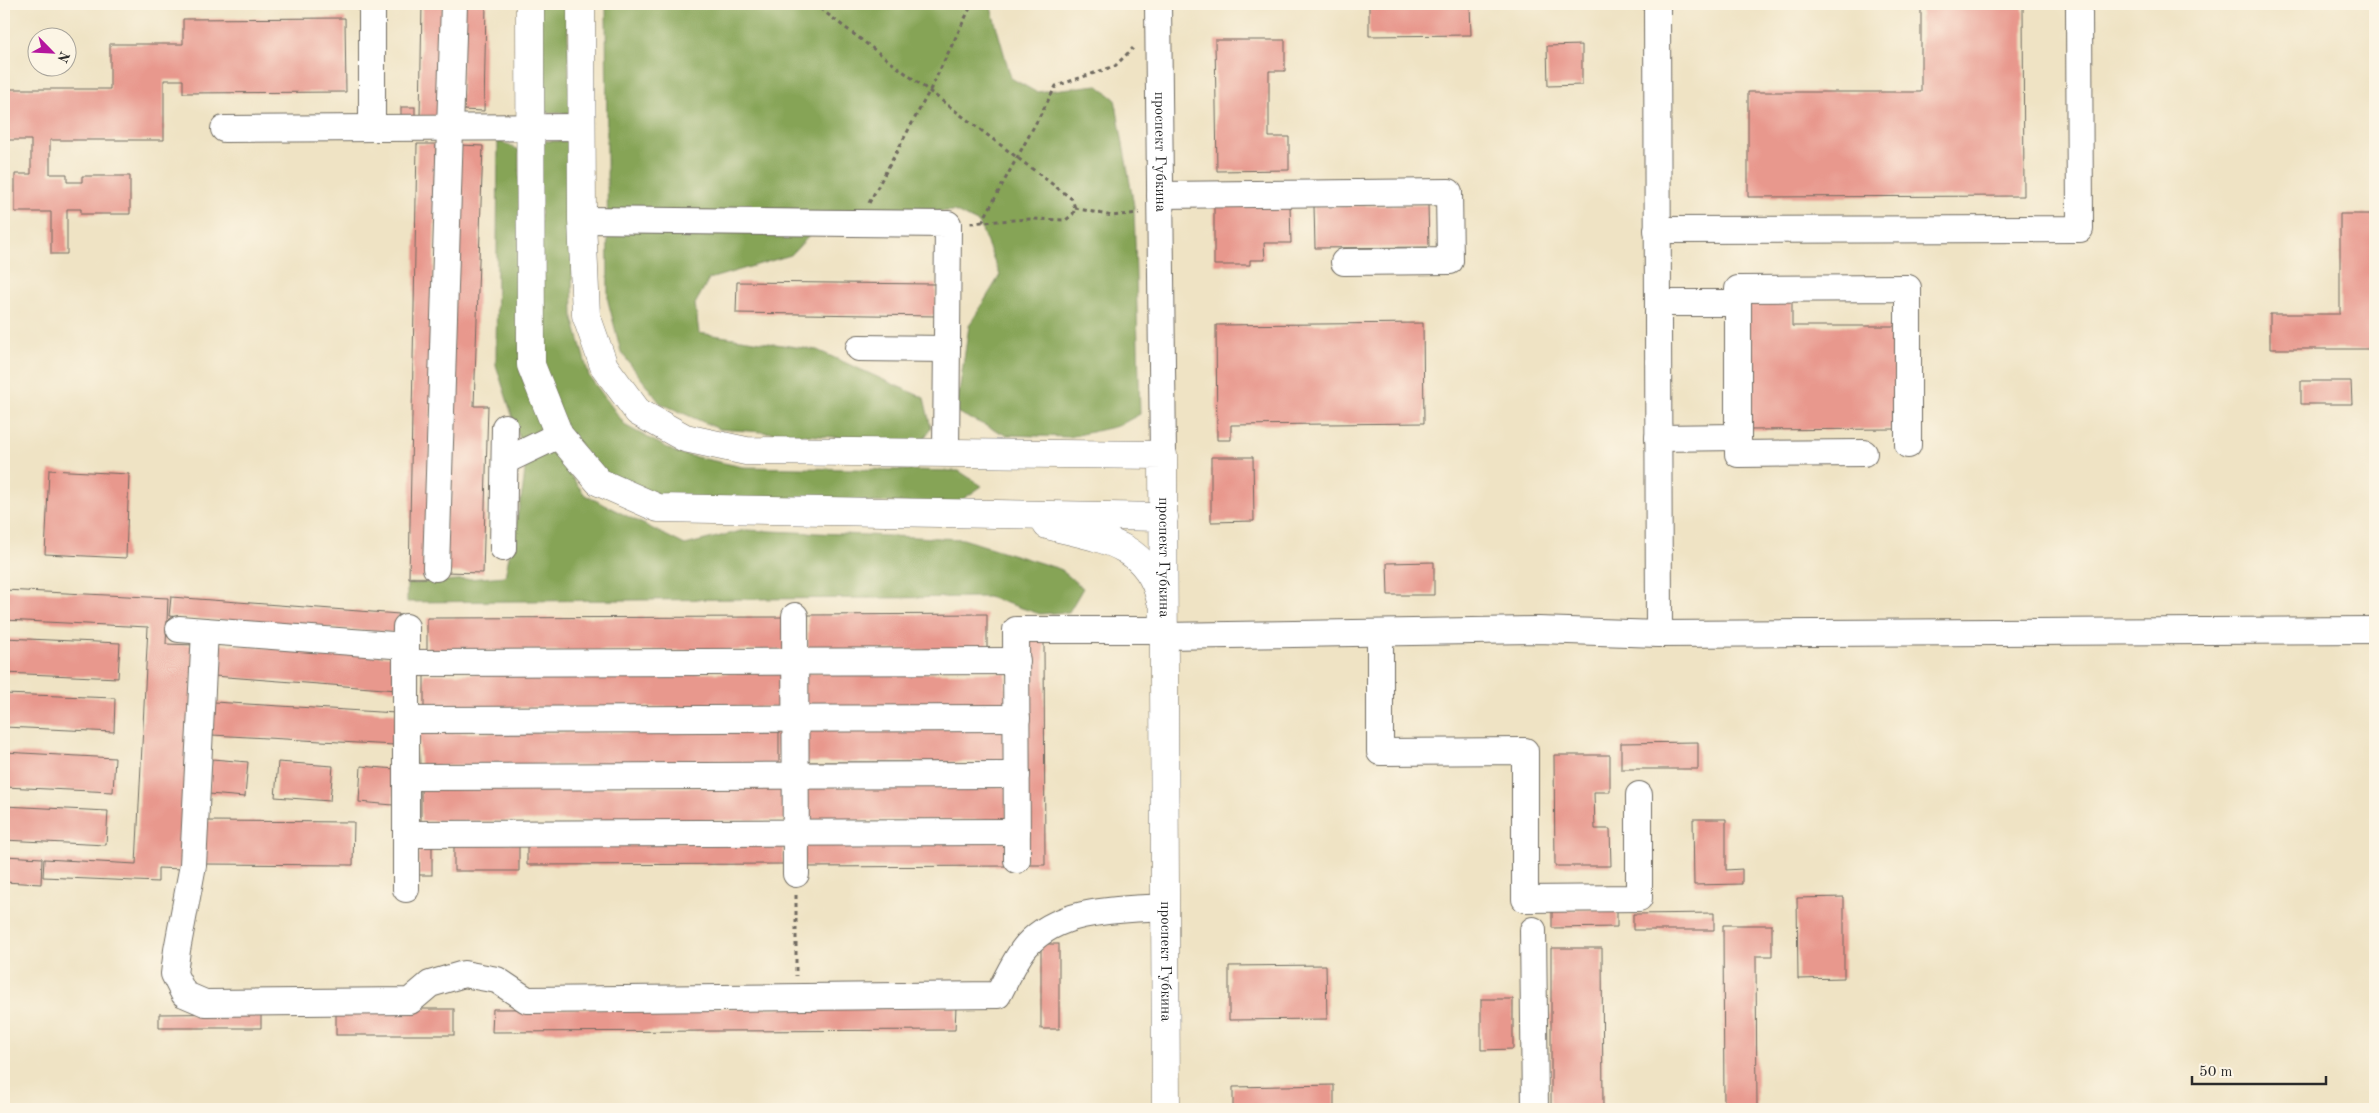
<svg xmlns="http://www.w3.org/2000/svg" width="2379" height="1113" font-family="'Old Standard TT',serif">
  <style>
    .forest { fill: #86a457; stroke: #586841 }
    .building { fill: #e8988d }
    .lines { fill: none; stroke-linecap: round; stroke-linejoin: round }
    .minor-casing { stroke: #706b61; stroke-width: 28 }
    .major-casing { stroke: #706b61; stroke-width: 29 }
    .path { stroke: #706b61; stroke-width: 3; stroke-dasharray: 4 4; stroke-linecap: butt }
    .minor { stroke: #fff; stroke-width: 26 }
    .major { stroke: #fff; stroke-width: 28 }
    .labels { text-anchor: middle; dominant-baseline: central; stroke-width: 5; stroke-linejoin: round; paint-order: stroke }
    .street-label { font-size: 15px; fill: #2b2b2b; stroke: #fcf5e5 }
  </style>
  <rect width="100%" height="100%" fill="#fcf5e5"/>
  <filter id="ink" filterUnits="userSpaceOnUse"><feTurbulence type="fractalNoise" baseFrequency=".02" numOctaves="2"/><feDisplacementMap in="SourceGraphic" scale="10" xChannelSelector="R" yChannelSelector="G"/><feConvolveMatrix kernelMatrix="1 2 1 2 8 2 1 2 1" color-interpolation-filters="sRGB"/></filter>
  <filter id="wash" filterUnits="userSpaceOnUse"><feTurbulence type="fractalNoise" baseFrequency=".0096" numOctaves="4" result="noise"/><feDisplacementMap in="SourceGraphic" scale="20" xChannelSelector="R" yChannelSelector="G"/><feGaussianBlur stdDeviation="1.12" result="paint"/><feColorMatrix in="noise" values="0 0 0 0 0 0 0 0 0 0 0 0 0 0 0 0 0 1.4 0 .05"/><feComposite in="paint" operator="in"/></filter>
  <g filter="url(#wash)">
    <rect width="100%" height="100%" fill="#efe3c4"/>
    <g class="forest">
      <polygon points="539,4 567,4 570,113 539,113"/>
      <polygon points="606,4 990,4 1011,78 1036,92 1097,85 1115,99 1134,206 1140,414 1118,426 1069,437 1006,435 956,412 969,326 1000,275 979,223 954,211 831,213 791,255 709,279 695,304 699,333 817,350 924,398 931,428 921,443 719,429 660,403 621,352 608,301"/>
      <polygon points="498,140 519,150 520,371 547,444 585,495 685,545 745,530 963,539 1060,569 1083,588 1069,612 1040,614 988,597 407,602 407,584 505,576 523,488 526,459 496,365"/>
      <polygon points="540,141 570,141 573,318 589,376 626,426 677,453 743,467 959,471 982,486 956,504 661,498 601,473 567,429 541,365"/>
    </g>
    <g id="blocks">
      <g class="building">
        <polygon points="422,4 443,4 441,117 420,116"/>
        <polygon points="463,4 486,4 484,111 461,110"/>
        <polygon points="1369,4 1470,4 1471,35 1369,36"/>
        <polygon points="1921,4 2023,4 2024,196 1748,197 1748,92 1921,92"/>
        <polygon points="345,18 346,92 183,93 183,80 164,80 164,140 50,140 50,174 67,174 67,182 82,182 82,176 130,176 130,214 81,214 81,209 67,209 67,254 51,254 51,212 15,212 15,174 31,174 31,140 4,140 4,89 110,89 110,44 183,44 183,19"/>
        <polygon points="1215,40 1285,40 1285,71 1269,71 1269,137 1289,137 1289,170 1217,171"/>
        <polygon points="1582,45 1582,85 1548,86 1547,46"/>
        <rect x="401" y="107" width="14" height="15"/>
        <polygon points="417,144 436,144 428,578 409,578"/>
        <polygon points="460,145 483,146 474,406 488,406 483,573 444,572"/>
        <polygon points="1290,205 1291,243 1264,243 1265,260 1250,260 1250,265 1214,265 1214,206"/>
        <polygon points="1428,205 1429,247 1315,248 1314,206"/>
        <polygon points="2340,214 2375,214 2375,349 2270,349 2270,314 2340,314"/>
        <polygon points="737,282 936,284 936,316 736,313"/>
        <polygon points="1748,296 1792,296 1792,326 1895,326 1896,429 1748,430"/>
        <polygon points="1423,323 1424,423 1231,425 1231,440 1217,440 1216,325"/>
        <polygon points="2301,381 2351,381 2352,404 2301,404"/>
        <polygon points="1211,457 1253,457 1254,521 1211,522"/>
        <polygon points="49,470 129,474 126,558 45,554"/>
        <polygon points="1434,562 1434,595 1388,595 1387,563"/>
        <polygon points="4,590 168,598 166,644 194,645 183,869 158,868 158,882 43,877 44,859 136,864 148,627 4,620"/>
        <polygon points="171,597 399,614 397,633 169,616"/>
        <polygon points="987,614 987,650 808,650 808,615"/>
        <polygon points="786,617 786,650 427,651 427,618"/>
        <polygon points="4,638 120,643 118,678 4,673"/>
        <polygon points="1025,640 1044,640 1045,865 1025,865"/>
        <polygon points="216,644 400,657 397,690 214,676"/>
        <polygon points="783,673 783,707 424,707 424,674"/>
        <rect x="804" y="673" width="202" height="34"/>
        <polygon points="4,694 115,698 114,732 4,727"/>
        <polygon points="214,702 396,713 394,745 212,735"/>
        <polygon points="1005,728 1005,762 803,762 803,729"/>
        <polygon points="779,732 779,765 420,766 419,733"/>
        <polygon points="1698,742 1698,769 1621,769 1621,743"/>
        <polygon points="4,752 115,758 113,792 4,787"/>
        <polygon points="1554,755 1610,755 1610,792 1594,792 1595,829 1610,829 1611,866 1555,866"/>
        <polygon points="212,759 248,762 245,797 209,794"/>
        <polygon points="278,762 333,766 330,801 275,797"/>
        <polygon points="361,766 395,769 393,805 359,802"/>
        <polygon points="1007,786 1007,820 804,820 804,787"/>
        <polygon points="785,787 785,820 421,821 421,788"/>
        <polygon points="4,806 108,811 106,845 4,840"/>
        <polygon points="1693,819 1726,819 1726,870 1742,869 1742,884 1694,885"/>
        <polygon points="205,821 354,822 353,865 204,864"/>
        <polygon points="1009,841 1009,866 804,867 804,842"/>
        <polygon points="527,842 783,842 783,864 527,865"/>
        <rect x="454" y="843" width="65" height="28"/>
        <rect x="419" y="846" width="13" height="29"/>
        <polygon points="4,856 42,858 41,884 4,882"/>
        <polygon points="1844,897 1844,978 1798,979 1797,898"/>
        <polygon points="1617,909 1617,927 1552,928 1552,910"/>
        <polygon points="1714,913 1714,930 1633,930 1633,914"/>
        <polygon points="1723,925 1772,925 1772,956 1756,956 1757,1109 1724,1109"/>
        <rect x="1041" y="944" width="18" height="85"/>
        <polygon points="1551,948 1602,948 1603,1109 1551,1109"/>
        <polygon points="1326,965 1327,1019 1229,1020 1229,966"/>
        <polygon points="1481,999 1513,999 1513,1049 1481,1050"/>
        <polygon points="956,1007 955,1030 492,1032 493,1009"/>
        <rect x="336" y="1009" width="118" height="26"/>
        <polygon points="261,1013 261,1028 159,1028 159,1014"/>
        <polygon points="1334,1085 1334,1109 1233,1109 1233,1087"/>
      </g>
    </g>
  </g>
  <g filter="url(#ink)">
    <use href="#blocks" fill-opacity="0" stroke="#706b61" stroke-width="1"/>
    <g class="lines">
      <defs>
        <g id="minor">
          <polyline points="372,4 372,128"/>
          <path id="s1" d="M1158,4L1163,455"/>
          <polyline points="1657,4 1659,634"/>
          <polyline points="224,129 581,127"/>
          <polyline points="1160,195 1449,192 1450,261 1344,262"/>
          <polyline points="582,220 948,224 946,453"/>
          <polyline points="1657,230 2080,229 2079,4"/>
          <polyline points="1658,303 1738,303"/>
          <polyline points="859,348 947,349"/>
          <polyline points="1658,438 1738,437"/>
          <polyline points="1864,453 1738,454 1738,289 1908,288 1908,445"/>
          <polyline points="505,461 559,435"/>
          <polyline points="503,548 505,427"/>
          <polyline points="436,568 454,4"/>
          <polyline points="795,616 796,874"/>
          <polyline points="406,627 406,889"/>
          <polyline points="179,629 406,646"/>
          <path d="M205,631L193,865L177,950L174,974L184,994L205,1003L410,1001L430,984L464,974L497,980L527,1000L998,995C1006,980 1016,957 1027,945C1060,908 1119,910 1165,907"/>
          <polyline points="1380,633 1380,752 1525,751 1525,899 1639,898 1639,795"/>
          <polyline points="1163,636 1538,630 1659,634 2375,630"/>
          <polyline points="406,663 1017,661"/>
          <polyline points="406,720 1017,718"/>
          <polyline points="406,777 1017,775"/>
          <polyline points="406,834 1017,832"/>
          <polyline points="1017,860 1016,630 1163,630"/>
          <polyline points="1533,930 1535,1109"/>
        </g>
        <g id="major">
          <polyline points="530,4 531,365 559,435 599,482 658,508 1164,517"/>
          <path id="s2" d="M581,4L582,220L586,315L604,366L638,412L685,438L746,451L1163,455L1166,1109"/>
          <path d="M1047,525C1096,538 1147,541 1160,598"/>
        </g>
      </defs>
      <use href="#minor" class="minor-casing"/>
      <use href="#major" class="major-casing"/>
      <g class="path">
        <polyline points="814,4 1072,199 1075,208 1073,214 1066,220 1030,219 969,223"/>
        <polyline points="869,203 930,90 972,4"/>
        <polyline points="1075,208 1112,216 1139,213"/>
        <polyline points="982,222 1056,86 1115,66 1133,48"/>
        <polyline points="796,895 796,976"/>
      </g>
      <use href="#minor" class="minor"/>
      <use href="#major" class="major"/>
    </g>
  </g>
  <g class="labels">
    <g class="street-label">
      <text stroke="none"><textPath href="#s1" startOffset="148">проспект Губкина</textPath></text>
      <text stroke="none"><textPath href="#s2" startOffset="1058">проспект Губкина</textPath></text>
      <text stroke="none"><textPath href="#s2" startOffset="1462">проспект Губкина</textPath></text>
    </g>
  </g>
  <rect width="2379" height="1113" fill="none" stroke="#fcf5e5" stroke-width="20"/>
  <g transform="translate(52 52) rotate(114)"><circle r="24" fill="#fcf5e5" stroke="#a8a49b"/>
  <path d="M0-4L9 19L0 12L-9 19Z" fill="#b5179e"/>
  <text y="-8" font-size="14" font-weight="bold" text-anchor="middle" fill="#2b2b2b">N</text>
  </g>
  <path d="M2192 1076v8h134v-8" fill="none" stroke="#2b2b2b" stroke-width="2.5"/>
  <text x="2199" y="1076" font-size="15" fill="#2b2b2b" stroke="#fcf5e5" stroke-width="4" paint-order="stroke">50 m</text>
</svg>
